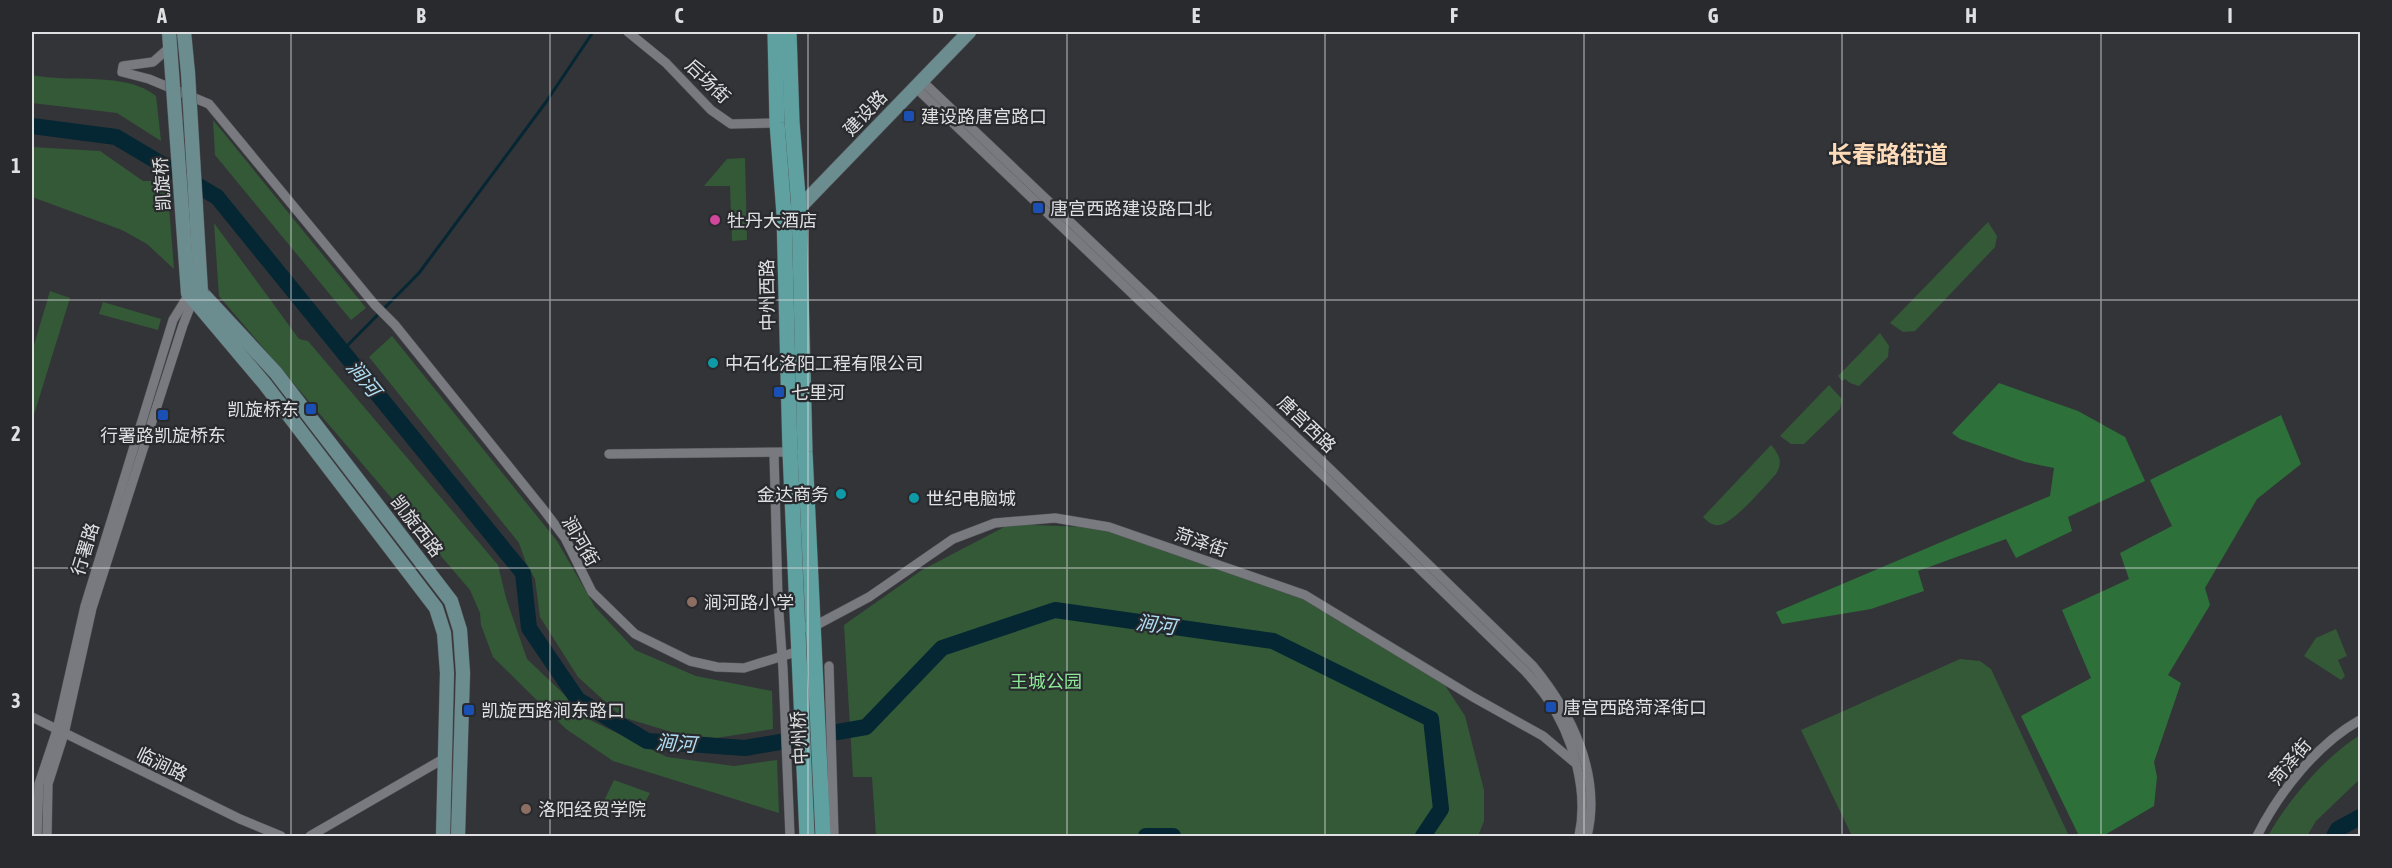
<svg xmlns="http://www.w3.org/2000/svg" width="2392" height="868" font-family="'Asap Condensed','Noto Sans SC',sans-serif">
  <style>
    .green { fill: #335937 }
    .forest { fill: #2d7039 }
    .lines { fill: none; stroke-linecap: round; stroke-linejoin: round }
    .stream { stroke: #052633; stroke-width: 3 }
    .river { stroke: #052633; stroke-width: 16 }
    .street-casing { stroke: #525356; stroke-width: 10 }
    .secondary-casing { stroke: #525356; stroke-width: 15 }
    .primary-casing { stroke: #525356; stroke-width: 16 }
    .street { stroke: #787a7f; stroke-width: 9 }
    .secondary { stroke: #6c8d90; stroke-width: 14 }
    .primary { stroke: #5fa0a0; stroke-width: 15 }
    .secondary-bridge-casing { stroke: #525356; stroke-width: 15; stroke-linecap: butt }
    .secondary-bridge { stroke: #6c8d90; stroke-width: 14 }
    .grid { fill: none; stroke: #dfe0e2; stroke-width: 1.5; stroke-opacity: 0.55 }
    .transit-dot { fill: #1a4fb4; stroke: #292a2e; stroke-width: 2 }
    .hotel-dot { fill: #d1479c; stroke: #292a2e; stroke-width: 2 }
    .culture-dot { fill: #0f9aa8; stroke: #292a2e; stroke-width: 2 }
    .education-dot { fill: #8d6e63; stroke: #292a2e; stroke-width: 2 }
    .labels { text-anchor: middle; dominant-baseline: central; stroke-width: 4.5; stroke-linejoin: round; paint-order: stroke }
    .street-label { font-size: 18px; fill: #dfe0e2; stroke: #292a2e }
    .poi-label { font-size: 18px; fill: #dfe0e2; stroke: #292a2e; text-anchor: start }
    .park-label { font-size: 18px; fill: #8de898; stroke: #292a2e }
    .water-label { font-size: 20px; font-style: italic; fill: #afddf3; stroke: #292a2e }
    .district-label { font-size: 24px; font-weight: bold; fill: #fedbb8; stroke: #292a2e }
    .neatline { fill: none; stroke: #dfe0e2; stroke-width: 2 }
    .grid-label { font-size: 20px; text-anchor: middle; font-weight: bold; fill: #dfe0e2 }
  </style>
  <rect width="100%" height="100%" fill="#333438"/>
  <g class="green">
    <path d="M32,75C69,83 126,71 156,96L161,141L117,113L32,103Z"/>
    <polygon points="213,120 366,308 351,320 215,155"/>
    <polygon points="32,147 100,151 143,181 167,181 174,269 147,244 122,230 32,197"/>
    <polygon points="745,158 747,240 732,241 730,186 704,186 727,159"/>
    <polygon points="1988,222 1997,236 1995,247 1915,331 1903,332 1890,323"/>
    <polygon points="214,223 299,339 308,341 498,565 506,598 527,659 592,721 667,757 734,766 777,760 779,813 613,761 566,729 493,657 481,625 480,613 470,590 219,296"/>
    <polygon points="50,291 70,298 32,421 32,352"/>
    <polygon points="103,302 161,319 158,330 99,314"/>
    <polygon points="1880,333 1889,346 1888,357 1859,386 1850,383 1845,379 1842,381 1838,376"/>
    <polygon points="392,336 557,541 595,607 635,650 696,676 772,691 773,729 716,738 678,734 622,717 578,677 540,617 535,579 526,563 519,543 369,357"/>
    <polygon points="1829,385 1842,399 1840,409 1804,444 1791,444 1780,436"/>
    <path d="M1771,445C1780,455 1783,463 1776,474C1765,486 1733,524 1719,525C1712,526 1707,521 1703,517Z"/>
    <polygon points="1010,524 1082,527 1137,536 1264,582 1352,618 1433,667 1465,716 1484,790 1484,821 1478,836 876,836 872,777 853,777 844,625 922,570"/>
    <polygon points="2336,629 2347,656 2338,660 2345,676 2341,680 2304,656 2316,638"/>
    <polygon points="1960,659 1980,661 1991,669 2069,836 1852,836 1801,730"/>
    <path d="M2360,735V779L2316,821L2307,836H2268C2288,800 2325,757 2360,735Z"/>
    <polygon points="614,780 650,793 643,806 634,808 632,817 619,802 614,802 608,806 604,801"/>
  </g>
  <g class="forest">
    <polygon points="1999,383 2078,411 2125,437 2145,481 2068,517 2072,531 2016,558 2006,539 1918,571 1924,591 1871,609 1782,624 1776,612 2050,496 2054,468 2025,462 1960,439 1952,433"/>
    <polygon points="2281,415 2301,464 2257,499 2205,588 2210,605 2168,675 2181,683 2154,762 2157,777 2154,806 2103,836 2079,836 2021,716 2091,678 2062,610 2129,579 2120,553 2172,526 2150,480"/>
  </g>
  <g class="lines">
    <polyline class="stream" points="342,351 419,273 546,102 593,32"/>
    <g class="river">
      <polyline points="32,126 116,137 217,197 523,573 529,628 578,700 647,741 745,748 866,727 942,648 1055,610 1273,641 1431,719 1441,809 1423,836"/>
      <polyline points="1146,836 1173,836"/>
      <polyline points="2334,836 2338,829 2360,817"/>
    </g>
    <defs>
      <g id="street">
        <polyline points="628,32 666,63 711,110 731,124 777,123"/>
        <polyline points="170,47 153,62 123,66 122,72 149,79 209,104 375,305 395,325 543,509 565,538 592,592 635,634 690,661 717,667 744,668 799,651"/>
        <path d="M921,80L1329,468L1533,666C1571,712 1602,775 1587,836"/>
        <path d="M914,86L1323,475L1526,672C1533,680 1541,689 1547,698C1573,736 1589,791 1579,836"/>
        <polyline points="774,453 778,600 783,669 790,836"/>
        <polyline points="609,454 794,452"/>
        <polyline points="797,628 813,627 824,621 869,597 953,539 995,523 1055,518 1109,527 1305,595 1473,697 1543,736 1574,762"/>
        <polyline points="829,666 834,836"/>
        <polyline points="32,717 240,819 281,836"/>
        <polyline points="37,836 39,784 57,730 85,606 173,320 191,291"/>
        <polyline points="47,836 48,784 64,734 92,608 183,325 194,297"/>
        <polyline points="310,836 445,758"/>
        <path d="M2257,836C2279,792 2317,744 2360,720"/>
      </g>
      <g id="secondary">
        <polyline points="169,32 172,73"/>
        <polyline points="184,32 188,73"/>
        <polyline points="791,211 799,208 969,32"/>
        <polyline points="201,292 276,373 451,601 460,630 463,673 458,836"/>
        <polyline points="188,293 264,383 436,608 444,633 447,673 443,836"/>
      </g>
      <g id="primary">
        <polyline points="775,32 777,123 784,214 790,452 807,836"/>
        <polyline points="789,32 792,122 799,208 805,452 823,836"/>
      </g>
    </defs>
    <use href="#street" class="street-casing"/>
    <use href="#secondary" class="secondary-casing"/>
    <use href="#primary" class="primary-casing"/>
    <use href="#street" class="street"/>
    <use href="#secondary" class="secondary"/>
    <use href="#primary" class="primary"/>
    <defs>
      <g id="secondary-bridge">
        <polyline points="172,73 188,293"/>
        <polyline points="188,73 201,292"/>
      </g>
    </defs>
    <use href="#secondary-bridge" class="secondary-bridge-casing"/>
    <use href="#secondary-bridge" class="secondary-bridge"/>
  </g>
  <path class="grid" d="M291,32V836M550,32V836M808,32V836M1067,32V836M1325,32V836M1584,32V836M1842,32V836M2101,32V836M32,300H2360M32,568H2360"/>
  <g class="transit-dot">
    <rect x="903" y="110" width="12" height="12" rx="3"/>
    <rect x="1032" y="202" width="12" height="12" rx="3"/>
    <rect x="773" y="386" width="12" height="12" rx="3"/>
    <rect x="305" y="403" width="12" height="12" rx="3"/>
    <rect x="157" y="409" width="12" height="12" rx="3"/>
    <rect x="1545" y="701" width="12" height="12" rx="3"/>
    <rect x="463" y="704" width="12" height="12" rx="3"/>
  </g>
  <circle class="hotel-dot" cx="715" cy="220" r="6"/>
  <g class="culture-dot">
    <circle cx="713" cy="363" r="6"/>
    <circle cx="841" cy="494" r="6"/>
    <circle cx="914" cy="498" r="6"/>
  </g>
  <g class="education-dot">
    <circle cx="692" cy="602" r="6"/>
    <circle cx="526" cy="809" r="6"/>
  </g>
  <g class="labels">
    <g class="street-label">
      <text transform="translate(708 81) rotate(44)">后场街</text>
      <text transform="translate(865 113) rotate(-47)">建设路</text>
      <text transform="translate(162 184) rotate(-94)">凯旋桥</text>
      <text transform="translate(767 295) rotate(-91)">中州西路</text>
      <text transform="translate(1307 424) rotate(44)">唐宫西路</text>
      <text transform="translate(417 526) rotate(52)">凯旋西路</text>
      <text transform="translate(581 541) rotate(60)">涧河街</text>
      <text transform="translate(1201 542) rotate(19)">菏泽街</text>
      <text transform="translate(85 549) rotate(-73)">行署路</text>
      <text transform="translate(799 738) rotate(-93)">中州桥</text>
      <text transform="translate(2290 762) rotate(-50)">菏泽街</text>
      <text transform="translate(162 764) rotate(26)">临涧路</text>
    </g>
    <g class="poi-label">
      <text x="921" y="116">建设路唐宫路口</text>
      <text x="1050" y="208">唐宫西路建设路口北</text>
      <text x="727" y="220">牡丹大酒店</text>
      <text x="725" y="363">中石化洛阳工程有限公司</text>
      <text x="791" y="392">七里河</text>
      <text x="299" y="409" text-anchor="end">凯旋桥东</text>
      <text x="163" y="435" text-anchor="middle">行署路凯旋桥东</text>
      <text x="829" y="494" text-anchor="end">金达商务</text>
      <text x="926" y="498">世纪电脑城</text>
      <text x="704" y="602">涧河路小学</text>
      <text x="1563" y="707">唐宫西路菏泽街口</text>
      <text x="481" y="710">凯旋西路涧东路口</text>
      <text x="538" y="809">洛阳经贸学院</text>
    </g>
    <g class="park-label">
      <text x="1046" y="681">王城公园</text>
    </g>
    <g class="water-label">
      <text transform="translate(364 378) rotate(51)">涧河</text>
      <text transform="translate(1156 624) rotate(8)">涧河</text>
      <text transform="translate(676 743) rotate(4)">涧河</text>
    </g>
    <g class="district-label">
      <text x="1888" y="154">长春路街道</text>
    </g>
  </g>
  <rect width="2392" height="868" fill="none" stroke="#292a2e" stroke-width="66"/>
  <rect x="33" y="33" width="2326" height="802" class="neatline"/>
  <g class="grid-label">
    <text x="162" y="23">A</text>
    <text x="421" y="23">B</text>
    <text x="679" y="23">C</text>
    <text x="938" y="23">D</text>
    <text x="1196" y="23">E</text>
    <text x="1454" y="23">F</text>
    <text x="1713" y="23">G</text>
    <text x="1971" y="23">H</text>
    <text x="2230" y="23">I</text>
    <text x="16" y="173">1</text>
    <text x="16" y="441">2</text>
    <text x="16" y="708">3</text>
  </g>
</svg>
